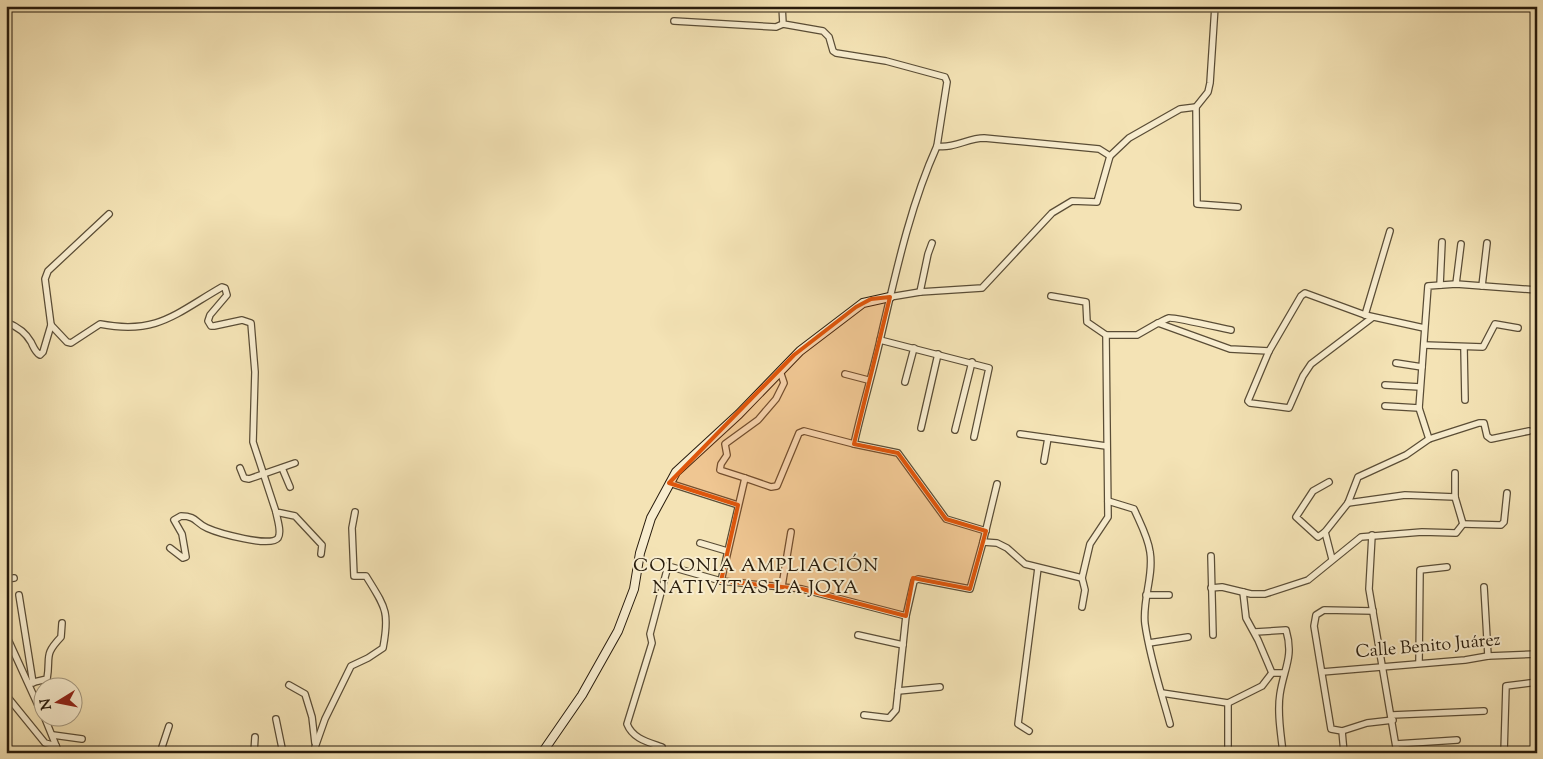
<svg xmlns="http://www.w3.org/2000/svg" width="1543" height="759" font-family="'Sorts Mill Goudy',serif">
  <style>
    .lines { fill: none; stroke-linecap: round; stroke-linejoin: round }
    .street-casing { stroke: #5a4d36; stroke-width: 8 }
    .secondary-casing { stroke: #271b0c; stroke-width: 10 }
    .street { stroke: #f8edcf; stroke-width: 5.5 }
    .secondary { stroke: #f8edcf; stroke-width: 8 }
    .marked { fill: #de560c; fill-opacity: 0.2; stroke: #de560c; stroke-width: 4; stroke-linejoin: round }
    .labels { text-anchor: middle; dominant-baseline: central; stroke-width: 4; stroke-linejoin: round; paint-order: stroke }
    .street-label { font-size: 18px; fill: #271b0c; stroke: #f8edcf }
    .neighbourhood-label { font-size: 19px; letter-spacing: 1px; fill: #271b0c; stroke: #f8edcf }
  </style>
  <rect width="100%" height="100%" fill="#f4e3b5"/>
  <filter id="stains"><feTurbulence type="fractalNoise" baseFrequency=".004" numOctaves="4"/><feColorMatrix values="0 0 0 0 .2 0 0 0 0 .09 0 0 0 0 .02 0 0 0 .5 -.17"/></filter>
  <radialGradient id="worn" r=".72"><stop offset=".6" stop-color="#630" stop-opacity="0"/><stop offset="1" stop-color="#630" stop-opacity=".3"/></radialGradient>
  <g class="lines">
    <defs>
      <g id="street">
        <path d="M782,6L783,24L823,31L829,37L833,51L836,53L886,61L945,77L947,82L937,146C953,149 968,138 984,138L1099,149L1110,156"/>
        <polyline points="674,21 776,27 783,24"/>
        <polyline points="1196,107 1197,204 1238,207"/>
        <path d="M109,214L48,271L45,279L51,325L67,342L71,343L100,324C157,335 175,314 222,287L225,288L227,295L210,315L208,321L211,326H214L242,320L251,323L255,372L253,442L276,512L295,516L322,545L321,554"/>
        <polyline points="1456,284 1461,244"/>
        <polyline points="1440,285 1442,242"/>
        <polyline points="1482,286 1487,243"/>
        <polyline points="920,292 928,254 932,243"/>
        <polyline points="1051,296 1086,302 1087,322 1106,335"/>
        <polyline points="890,297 920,292 982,288 1052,213 1072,201 1097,202 1110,156 1129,138 1180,109 1196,107 1208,92 1210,83 1215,6"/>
        <polyline points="1365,315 1390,231"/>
        <polyline points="1373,317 1311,364 1303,376 1289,408 1250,403 1248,401 1269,351 1301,296 1305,293 1365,315 1424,328"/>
        <path d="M6,322C16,326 26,333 31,342C34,348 35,352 40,355L43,352L51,325"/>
        <path d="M1158,323C1161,322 1165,319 1169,318C1173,317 1221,328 1231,330"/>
        <polyline points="880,340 989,368 974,437"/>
        <polyline points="1424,345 1483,347 1495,324 1518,328"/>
        <polyline points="1464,348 1465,400"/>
        <polyline points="1396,363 1422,367"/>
        <polyline points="845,374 868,380"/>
        <polyline points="905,382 914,348"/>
        <polyline points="1385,385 1420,387"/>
        <polyline points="1385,406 1419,408"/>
        <polyline points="921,428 938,354"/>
        <polyline points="955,430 972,362"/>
        <polyline points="1020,434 1106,446"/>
        <polyline points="1429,439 1419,408 1428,286 1456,284 1537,290"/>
        <polyline points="854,444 898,453 946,519 986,531"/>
        <polyline points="1044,461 1048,438"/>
        <polyline points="240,468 244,478 249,479 295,463"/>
        <polyline points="282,468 290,487"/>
        <polyline points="1455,473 1455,497 1463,524"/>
        <polyline points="745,478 720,470 721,464 727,455 725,444 758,420 776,399 784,383 780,371"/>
        <polyline points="1329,482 1313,491 1296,517 1318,537 1325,532 1348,503 1358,477 1406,455 1429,439 1479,423 1484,423 1487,436 1491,439 1529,431"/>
        <polyline points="669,483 738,505"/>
        <path d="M1108,501L1134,509C1140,523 1148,537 1150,552C1154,576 1142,600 1145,624C1150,659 1161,691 1170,724"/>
        <polyline points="1348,503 1405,495 1455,497"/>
        <polyline points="1463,524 1501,525 1504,522 1507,493"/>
        <polyline points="1325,532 1332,559"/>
        <polyline points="1372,535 1369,589 1397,753"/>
        <polyline points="983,542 997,484"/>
        <polyline points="700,543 727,551"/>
        <path d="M170,548L183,558L186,557L182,534L174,520L181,516C197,516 195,523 207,528C218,533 271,548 278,538C282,532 277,519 276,512"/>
        <polyline points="1211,556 1213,635"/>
        <polyline points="6,579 14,578"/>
        <path d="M721,581L745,478L771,487L777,486L799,433L804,431L854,444C862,408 873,372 881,336C896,272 910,206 937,146"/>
        <polyline points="782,586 791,532"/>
        <polyline points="1484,587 1488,656"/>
        <polyline points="1211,588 1222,587 1251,594 1265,594 1308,580 1361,537 1422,532 1456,533 1463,524"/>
        <polyline points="1243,592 1246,618 1258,640 1272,673"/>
        <polyline points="19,595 33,683"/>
        <polyline points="1146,595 1169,595"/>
        <polyline points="1082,607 1085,590 1082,578"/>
        <path d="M1255,632L1286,630C1294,657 1284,668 1280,694C1277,713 1281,734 1283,753"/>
        <polyline points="6,635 42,714"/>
        <polyline points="858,635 903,645"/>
        <polyline points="1149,643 1188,637"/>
        <polyline points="1419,663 1420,570 1447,567"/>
        <polyline points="1322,672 1465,660 1488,656 1537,654"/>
        <path d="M30,683L47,679C51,656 43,656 61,637L62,623"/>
        <polyline points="289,685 305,694 312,717 315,743"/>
        <polyline points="898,691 940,687"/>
        <polyline points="1162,693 1228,703 1262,686 1272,673 1284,673"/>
        <polyline points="6,695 45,743 56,746"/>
        <polyline points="1228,703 1228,750"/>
        <polyline points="864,715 889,718 896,710 906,616"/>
        <polyline points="1392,715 1484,711"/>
        <polyline points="44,716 59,753"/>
        <polyline points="276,719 283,753"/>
        <polyline points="1029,731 1018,724 1038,568"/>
        <polyline points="1342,731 1367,723 1393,720"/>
        <polyline points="53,735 82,739"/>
        <polyline points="1396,744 1457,740"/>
        <path d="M662,747C648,742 633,739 627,724L652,643L650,634L668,566L721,581L802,589L906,616L914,581L918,579L970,589L983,542L997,543L1007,548L1025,564L1082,578L1090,544L1108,517L1106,335H1137L1158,323L1230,349L1269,351"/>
        <polyline points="160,753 169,726"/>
        <polyline points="254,753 255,737"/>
        <path d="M313,753L325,719L351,666L368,658L383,648C390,611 385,607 366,576H354L352,528L355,512"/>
        <polyline points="1344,753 1342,731 1331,729 1314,626 1316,615 1324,610 1373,611"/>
        <polyline points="1504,753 1506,686 1537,682"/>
      </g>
      <polyline id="secondary" points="542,753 582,695 618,631 634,589 640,553 651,518 676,472 739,414 800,351 863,303 890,297"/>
    </defs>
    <use href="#street" class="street-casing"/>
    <use href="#secondary" class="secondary-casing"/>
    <use href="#street" class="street"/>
    <use href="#secondary" class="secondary"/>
  </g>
  <path class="marked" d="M890,297L854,444L898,453L946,519L986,531L970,589L913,578L906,616L802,589L721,581L738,505L669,483L794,355L856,307L871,299Z"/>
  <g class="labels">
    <g class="street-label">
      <text transform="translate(1428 647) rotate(-5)">Calle Benito Juárez</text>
    </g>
    <g class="neighbourhood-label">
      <text x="756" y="566">COLONIA AMPLIACIÓN<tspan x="756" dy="22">NATIVITAS LA JOYA</tspan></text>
    </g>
  </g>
  <rect width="1543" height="759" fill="none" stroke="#f4e3b5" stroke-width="25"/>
  <rect x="8" y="8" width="1528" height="744" fill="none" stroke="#271b0c" stroke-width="2.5"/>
  <rect x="12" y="12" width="1518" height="734" fill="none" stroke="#271b0c"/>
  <g transform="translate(58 702) rotate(260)"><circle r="24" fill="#f8edcf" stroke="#a49981"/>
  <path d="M0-4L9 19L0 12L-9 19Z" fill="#8f2418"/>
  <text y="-8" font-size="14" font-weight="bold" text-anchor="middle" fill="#271b0c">N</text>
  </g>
  <rect width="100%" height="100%" filter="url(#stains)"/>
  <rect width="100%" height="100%" fill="url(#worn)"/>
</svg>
